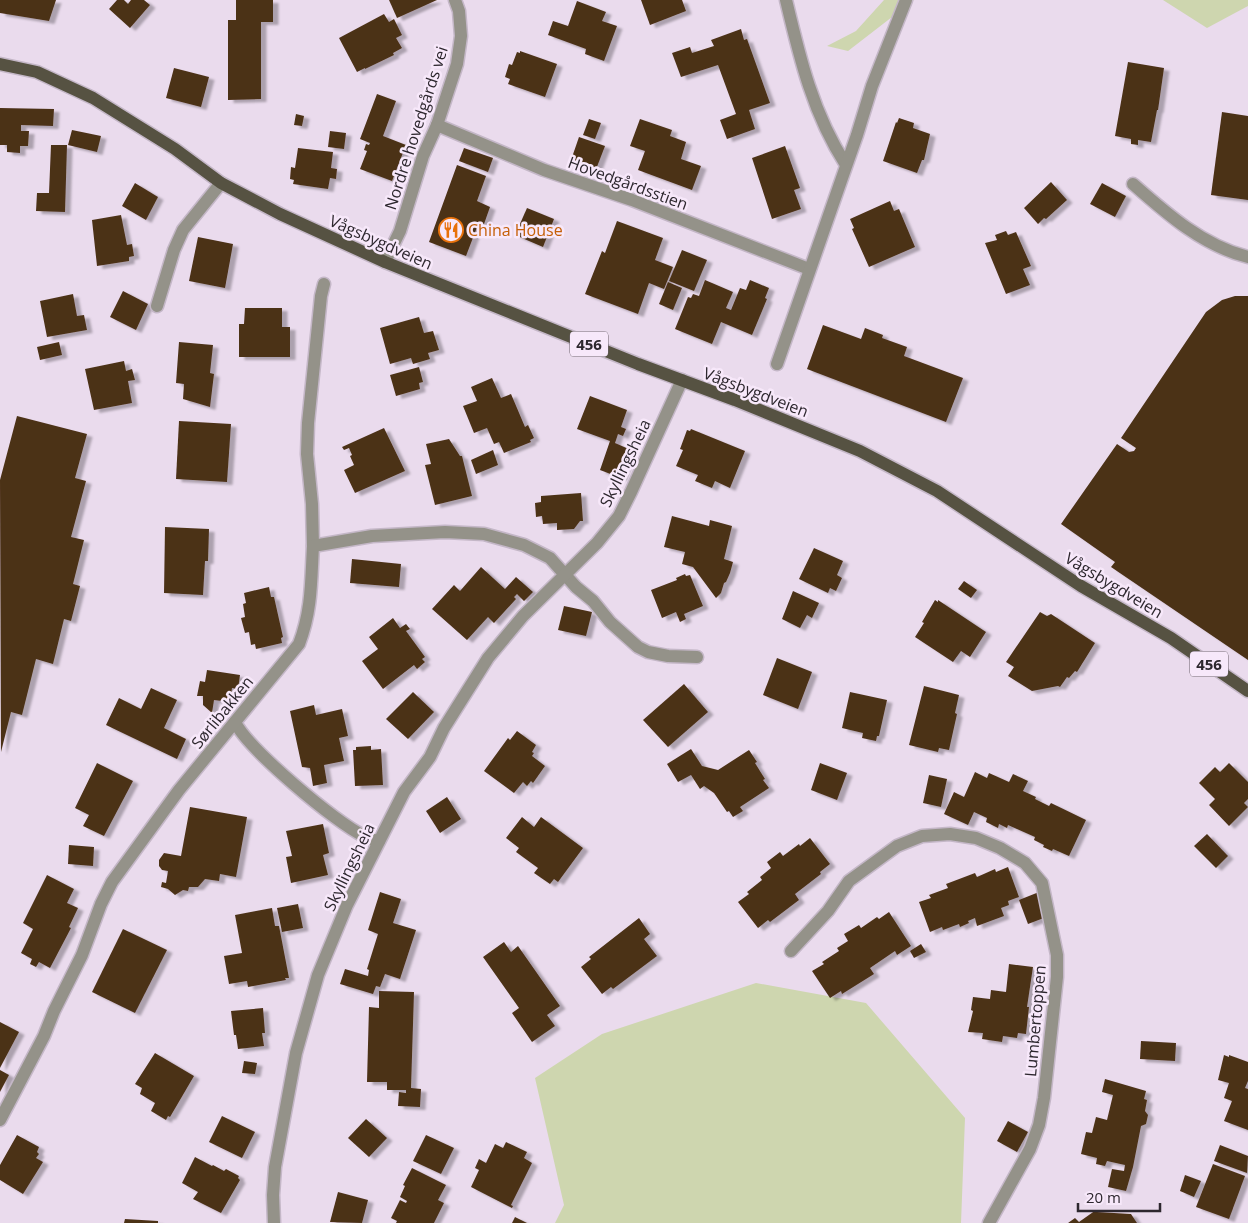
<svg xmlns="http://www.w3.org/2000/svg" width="1248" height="1223" font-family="'Open Sans',sans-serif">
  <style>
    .green { fill: #ced6af }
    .building { fill: #4c3119; filter: url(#shadow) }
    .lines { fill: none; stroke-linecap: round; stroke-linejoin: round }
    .minor-casing { stroke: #c4b7c7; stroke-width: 15 }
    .major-casing { stroke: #c4b7c7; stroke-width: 15 }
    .minor { stroke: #949289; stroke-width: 12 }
    .major { stroke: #565242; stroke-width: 12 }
    .labels { text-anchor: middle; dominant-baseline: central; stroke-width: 5; stroke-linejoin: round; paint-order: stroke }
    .shield { fill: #f7e8fa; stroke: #6a616b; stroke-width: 1 }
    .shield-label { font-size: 15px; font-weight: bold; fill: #2d272e }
    .street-label { font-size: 16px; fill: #2d272e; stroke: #f7e8fa }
    .food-label { font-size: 16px; fill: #c56008; stroke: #f7e8fa; text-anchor: start }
  </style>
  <defs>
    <filter id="shadow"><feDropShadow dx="5.5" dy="3" stdDeviation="1" flood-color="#0004"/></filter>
  </defs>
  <rect width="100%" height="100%" fill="#eadbed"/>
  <g class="green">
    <polygon points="884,0 914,0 848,51 827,46 856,31"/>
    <polygon points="1163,0 1248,0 1248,6 1207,28"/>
    <polygon points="756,983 866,1003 965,1118 961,1223 555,1223 564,1205 535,1078 602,1034"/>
  </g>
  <g class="building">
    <polygon points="0,0 56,0 49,21 0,13"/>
    <polygon points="117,0 124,0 128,4 131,0 144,0 150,5 130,28 109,9"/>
    <polygon points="236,0 273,0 273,22 261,22 261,99 228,100 228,20 236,20"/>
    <polygon points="389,0 437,0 397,18"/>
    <polygon points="641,0 682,0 686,11 650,25"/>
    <polygon points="577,1 606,12 602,21 617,26 604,61 585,54 586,49 548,35 553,21 568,26"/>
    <polygon points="384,14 389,22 394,19 402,35 396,38 402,48 393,53 394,55 365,69 365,68 357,72 339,38"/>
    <polygon points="741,29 744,40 747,39 770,103 749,110 755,129 727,139 720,120 736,114 718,65 681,77 672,53 690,47 692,53 714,46 711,40"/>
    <polygon points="520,51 557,64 545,97 508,84 510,79 505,77 509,64 512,65 517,52 520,53"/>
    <polygon points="1128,62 1164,68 1158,110 1157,110 1151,142 1138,140 1138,145 1131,144 1131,139 1115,136"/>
    <polygon points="174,68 209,77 201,107 166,98"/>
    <polygon points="377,94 396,101 383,136 406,145 392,181 360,169 367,151 364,150 366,144 369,145 370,143 360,139"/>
    <polygon points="0,108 54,109 53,126 21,125 21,131 29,131 28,146 20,146 20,153 7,152 7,145 0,145"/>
    <polygon points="1222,112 1248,116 1248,200 1211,195"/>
    <polygon points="296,114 304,116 302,126 294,125"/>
    <polygon points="899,118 914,123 913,128 930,134 924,160 922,160 917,173 883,161 896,122 897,123"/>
    <polygon points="589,119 601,123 595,139 583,135"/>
    <polygon points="640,119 672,130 670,136 686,142 681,159 701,166 692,190 638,170 645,151 630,146"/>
    <polygon points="72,130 101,136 97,152 68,145"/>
    <polygon points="330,131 346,133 344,149 328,147"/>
    <polygon points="579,137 605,146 595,172 570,163"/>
    <polygon points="51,145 67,145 65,212 36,211 37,193 49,193"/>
    <polygon points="785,146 800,188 794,190 801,209 772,219 752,158"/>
    <polygon points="298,148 333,152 331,168 337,169 336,179 330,178 328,189 293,184 294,180 290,179 291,167 295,168"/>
    <polygon points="464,148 493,158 488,172 459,161"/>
    <polygon points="457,165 486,176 477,201 490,207 484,224 479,222 466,256 429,242"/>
    <polygon points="1051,182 1067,200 1046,219 1044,218 1038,224 1024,208"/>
    <polygon points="135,183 158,197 146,220 122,206"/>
    <polygon points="1102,183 1126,196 1115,217 1090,204"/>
    <polygon points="890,201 894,211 899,209 915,247 869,267 852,229 854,228 850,219"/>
    <polygon points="527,208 554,219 543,247 515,235"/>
    <polygon points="121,215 127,245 132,244 134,256 129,257 129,261 97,266 92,220"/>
    <polygon points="617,221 663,238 655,260 673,267 664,289 649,283 638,314 585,294 602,251 605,253"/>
    <polygon points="1006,231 1008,235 1016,232 1031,266 1023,269 1030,285 1006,294 985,243 997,240 995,235"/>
    <polygon points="198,237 233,244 225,288 189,281"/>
    <polygon points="682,250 707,260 694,291 669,281"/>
    <polygon points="705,280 733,292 726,308 731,310 740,288 746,290 750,280 769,288 765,298 767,299 752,335 721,322 712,344 675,329 688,297 691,298 693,294 699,296"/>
    <polygon points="668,282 682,288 673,310 659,304"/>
    <polygon points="123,291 148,304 136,330 110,317"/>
    <polygon points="73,294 77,316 84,315 87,330 47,337 40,301"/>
    <polygon points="1235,296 1248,296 1248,660 1111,567 1115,562 1061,524 1117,444 1129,452 1134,451 1136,448 1121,438 1206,312 1222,300"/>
    <polygon points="245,308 282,308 282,327 290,327 290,357 239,357 239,324 244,324"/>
    <polygon points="419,317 424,333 433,331 439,350 428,353 430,359 413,364 411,358 390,364 380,328"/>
    <polygon points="823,325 861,339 865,328 883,335 882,338 907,347 904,356 963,378 946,422 807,369"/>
    <polygon points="59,342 62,355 40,360 37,347"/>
    <polygon points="179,342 213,345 210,373 214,374 210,407 183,399 184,384 176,383"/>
    <polygon points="124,361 126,371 132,369 135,380 128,381 132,403 94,410 85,369"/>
    <polygon points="419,367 423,382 419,383 420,389 396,396 390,375"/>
    <polygon points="492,378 501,398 511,394 525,427 528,425 534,438 530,440 531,442 504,453 499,442 494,444 487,428 474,433 463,406 477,401 471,387"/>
    <polygon points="590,396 627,410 621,427 626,429 623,436 618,434 615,443 631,450 621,478 600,470 610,441 577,429"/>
    <polygon points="17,416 87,434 75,478 86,481 71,537 84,540 73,584 80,586 71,621 64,619 53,664 36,659 22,715 11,712 1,752 0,480"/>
    <polygon points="179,421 231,424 227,482 176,479"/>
    <polygon points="384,428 405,471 355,493 344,470 354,465 350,456 352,455 349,448 344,450 342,447"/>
    <polygon points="691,429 745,451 730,488 715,481 712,488 695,481 698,475 676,466 683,450 680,449 687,430 690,431"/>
    <polygon points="449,439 460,456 462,456 472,496 435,505 425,465 431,464 426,444"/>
    <polygon points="493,450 498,465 476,474 471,460"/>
    <polygon points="581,493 583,521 580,521 574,529 557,530 557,523 543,524 542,516 536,517 535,503 541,502 541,496"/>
    <polygon points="672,516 709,526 710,520 732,526 724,559 733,562 730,573 726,582 724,583 721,593 716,598 693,567 682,564 685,552 664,547"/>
    <polygon points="165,527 209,529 208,561 205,561 203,595 164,593"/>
    <polygon points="814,548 843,561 837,575 842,578 836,591 830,588 828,593 799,579"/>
    <polygon points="352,559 401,564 399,587 350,583"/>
    <polygon points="481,567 505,589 516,577 533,592 524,601 517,594 514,597 516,599 494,623 488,617 467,640 432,609 454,585 460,591"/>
    <polygon points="685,574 686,576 690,575 703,606 684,614 686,619 680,622 676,612 662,618 651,590 677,580 676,578"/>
    <polygon points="964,581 977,590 971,598 958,589"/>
    <polygon points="269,587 271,597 274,597 283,637 281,638 282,643 256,649 255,644 251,645 249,632 245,633 241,618 245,617 243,604 246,603 244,593"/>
    <polygon points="793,591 819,603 812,618 807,615 800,628 782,619"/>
    <polygon points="935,600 938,602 938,600 986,632 970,657 961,651 953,662 915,637 924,623 922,622"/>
    <polygon points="564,606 592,612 586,636 558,630"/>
    <polygon points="1040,612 1047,616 1051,614 1095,643 1077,672 1075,671 1069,678 1067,677 1060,687 1058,686 1032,691 1008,676 1014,667 1006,662"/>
    <polygon points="393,618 400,628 406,624 410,629 406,631 425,657 422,659 425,662 417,669 414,665 383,689 362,661 378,649 369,637"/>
    <polygon points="777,658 812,672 798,709 763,695"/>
    <polygon points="207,670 240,675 238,689 232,688 230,702 214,700 212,713 203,705 203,696 197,696 200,681 205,682"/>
    <polygon points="684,684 708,712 668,747 643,720"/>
    <polygon points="924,686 959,695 955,713 957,714 949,750 939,748 938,752 909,745"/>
    <polygon points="151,688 177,700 164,728 186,739 177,759 106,725 119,698 141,709"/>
    <polygon points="413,692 434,712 408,739 386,719"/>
    <polygon points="850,692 887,700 879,736 877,736 876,741 862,738 863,733 842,728"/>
    <polygon points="314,705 316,715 342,709 348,736 339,738 344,761 324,765 327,783 313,786 310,768 302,767 290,711"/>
    <polygon points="517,731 536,745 532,752 534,753 532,756 545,766 533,783 531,781 527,786 523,782 514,793 484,771 508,738 510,740"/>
    <polygon points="371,746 371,750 381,749 383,785 355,786 353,750 356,750 356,747"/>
    <polygon points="691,749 702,766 718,770 749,750 757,762 755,763 765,779 763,780 769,788 740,807 743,811 733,817 729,811 727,812 714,793 704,786 700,789 691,775 678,782 667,764"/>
    <polygon points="97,763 133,781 104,836 83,826 89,815 75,808"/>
    <polygon points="820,763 847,773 837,800 811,790"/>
    <polygon points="1229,763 1248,782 1248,799 1244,803 1248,807 1229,826 1209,805 1215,799 1199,783 1215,767 1220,772"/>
    <polygon points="975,772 987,778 989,773 1009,782 1013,774 1028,781 1023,791 1036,797 1035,799 1049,806 1051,803 1086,820 1069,856 1053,849 1052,851 1043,847 1044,845 1034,840 1035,837 1008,825 1007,828 999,824 998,828 986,822 987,818 974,812 968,825 944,814 954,792 964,797"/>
    <polygon points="929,775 947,779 941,807 923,803"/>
    <polygon points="447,797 461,819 440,833 426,811"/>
    <polygon points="190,807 247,817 236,877 220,874 219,881 205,879 198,887 189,887 188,891 183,890 175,895 168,889 161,887 162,882 166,883 168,871 162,870 159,866 159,860 164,853 181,856"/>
    <polygon points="522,817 534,827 541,817 583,848 558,882 554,879 550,884 534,873 538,868 516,852 519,848 506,838"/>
    <polygon points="323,824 329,853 323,855 328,875 291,883 286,857 292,856 286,831"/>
    <polygon points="1207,834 1228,856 1216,868 1194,846"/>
    <polygon points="810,838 830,864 820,872 821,874 795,894 799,900 770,922 768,920 758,928 738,902 749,894 747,892 762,880 760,877 771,868 767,862 780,852 783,856 799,844 800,846"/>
    <polygon points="69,845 94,847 93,866 68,864"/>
    <polygon points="1008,867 1019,897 1008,901 1009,905 1001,908 1004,916 977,926 975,918 968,921 969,923 960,927 959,924 943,930 942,927 930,932 919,902 931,898 929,895 948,888 946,884 975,873 977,877 995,869 996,872"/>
    <polygon points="47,875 74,889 67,903 78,908 69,927 71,928 50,968 39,962 36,967 30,964 32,959 21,953 33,929 23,923"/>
    <polygon points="380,892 401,899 393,923 416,930 400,979 385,974 380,987 376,986 373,994 340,984 345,969 368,976 369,970 367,969 378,934 368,930"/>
    <polygon points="1039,892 1049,916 1028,924 1019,900"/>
    <polygon points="298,904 303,928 282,932 277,908"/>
    <polygon points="272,908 275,926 279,926 289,978 285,978 286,980 248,987 247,981 229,984 224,956 242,953 235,915"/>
    <polygon points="889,912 911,946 897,955 895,951 870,968 874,974 842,994 841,991 830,998 812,971 824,964 822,962 839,951 837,948 848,941 844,934 859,925 861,928 877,917 879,919"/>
    <polygon points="639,918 650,934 644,939 657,956 613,989 611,987 602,994 581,967 591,959 589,957"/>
    <polygon points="123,929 167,950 135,1013 92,992"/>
    <polygon points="504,942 511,952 518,946 560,1006 547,1015 555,1026 532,1042 512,1013 519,1008 483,957"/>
    <polygon points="921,944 926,952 914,958 910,951"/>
    <polygon points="1009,964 1033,967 1027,1007 1029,1007 1026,1034 1018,1033 1017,1038 1003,1036 1002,1042 982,1039 983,1033 968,1032 973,1011 971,1010 973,997 990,999 991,990 1006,992"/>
    <polygon points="379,991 414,992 411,1088 421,1089 420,1107 398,1106 399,1092 406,1093 406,1090 387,1090 387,1082 367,1082 369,1007 379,1008"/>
    <polygon points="263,1008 265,1033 262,1033 264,1046 238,1049 236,1035 234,1035 231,1011"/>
    <polygon points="0,1022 19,1032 0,1068"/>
    <polygon points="1141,1041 1176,1043 1175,1061 1140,1059"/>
    <polygon points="155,1053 194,1076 170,1117 168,1116 166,1120 151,1111 155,1103 140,1094 142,1088 135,1084"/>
    <polygon points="1224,1055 1229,1057 1229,1055 1248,1062 1248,1081 1245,1088 1248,1089 1248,1130 1224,1121 1232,1101 1224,1098 1229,1083 1218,1080"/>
    <polygon points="244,1061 257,1063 255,1074 242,1073"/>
    <polygon points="0,1070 9,1075 0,1092"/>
    <polygon points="1105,1079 1146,1091 1144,1099 1147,1100 1145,1111 1148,1115 1146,1124 1141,1126 1133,1167 1126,1191 1108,1187 1112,1169 1124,1171 1125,1165 1107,1161 1105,1166 1096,1164 1097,1158 1081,1154 1086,1132 1092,1133 1096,1117 1107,1120 1113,1095 1102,1092"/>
    <polygon points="222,1116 255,1132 242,1158 209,1142"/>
    <polygon points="366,1119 387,1138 369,1157 348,1138"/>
    <polygon points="1008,1121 1028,1132 1017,1152 997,1141"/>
    <polygon points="17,1135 39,1147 37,1152 39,1154 36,1158 43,1162 23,1194 0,1180 0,1165"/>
    <polygon points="426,1135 454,1148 441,1174 413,1161"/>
    <polygon points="506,1142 527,1152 524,1158 532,1163 511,1205 513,1206 512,1208 471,1187 479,1170 475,1168 479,1159 486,1163 495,1144 503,1148"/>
    <polygon points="1220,1145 1248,1156 1247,1173 1214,1161"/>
    <polygon points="195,1157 212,1166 213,1165 224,1171 226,1169 239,1176 238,1178 240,1180 221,1213 193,1199 198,1192 182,1183"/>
    <polygon points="1213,1164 1245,1176 1229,1219 1196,1207"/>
    <polygon points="412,1168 446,1185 438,1200 444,1203 434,1223 396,1223 397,1221 391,1218 400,1200 406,1203 407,1201 400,1197 405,1186 403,1185"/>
    <polygon points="1185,1175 1201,1181 1194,1197 1180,1191"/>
    <polygon points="338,1192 368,1200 362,1223 330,1222"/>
    <polygon points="1096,1210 1097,1212 1131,1214 1137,1223 1068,1223 1075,1218 1079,1222"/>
    <polygon points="515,1217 527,1223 512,1223"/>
    <polygon points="125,1219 158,1221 158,1223 124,1223"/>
  </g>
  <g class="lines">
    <defs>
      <g id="minor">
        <path d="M786,0C800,59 813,114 846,165"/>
        <polyline points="437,125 544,170 632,200 809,269"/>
        <path d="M1133,184C1167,214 1203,246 1248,257"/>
        <polyline points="385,262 400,231 423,156 437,125 457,64 461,36 459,11 455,0"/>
        <polyline points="157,306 174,250 183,230 221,183"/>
        <polyline points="777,364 857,135 872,86 906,0"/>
        <polyline points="313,546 312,504 307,454 308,423 321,296 324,284"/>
        <path d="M235,722C248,749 336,823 364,836C368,839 374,840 379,841"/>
        <polyline points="791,951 828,911 849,881 897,846 922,836 950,834 976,838 1000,848 1025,863 1042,883 1057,955 1057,977 1044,1098 1039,1125 1030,1149 989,1223"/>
        <path d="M0,1120L44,1036L54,1011L82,955L101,904L112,882L179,790L299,644C312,610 311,581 313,546L372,536L445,532L484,534L524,545L550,558L576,587L593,601L610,622L638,647L648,652L668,656L697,657"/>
        <polyline points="274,1223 273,1195 275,1167 296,1053 318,975 347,905 404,792 430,757 444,728 488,658 523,616 597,543 619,516 631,492 682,380"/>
      </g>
      <polyline id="major" points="0,64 37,72 93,98 175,149 221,183 280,214 385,262 638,364 735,400 860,451 937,491 1081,586 1171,638 1248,691"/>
    </defs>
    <use href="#minor" class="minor-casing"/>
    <use href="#major" class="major-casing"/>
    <use href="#minor" class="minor"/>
    <use href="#major" class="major"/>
  </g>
  <defs>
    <symbol id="restaurant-ring" viewBox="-11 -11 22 22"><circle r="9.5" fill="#f7e8fa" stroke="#e8710a" stroke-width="1.5"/><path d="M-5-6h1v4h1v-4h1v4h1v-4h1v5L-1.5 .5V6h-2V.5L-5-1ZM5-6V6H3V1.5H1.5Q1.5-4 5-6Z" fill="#e8710a"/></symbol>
  </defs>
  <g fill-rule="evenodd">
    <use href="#restaurant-ring" x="437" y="216" width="28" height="28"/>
  </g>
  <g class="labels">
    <g class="shield">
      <rect x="570" y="331.5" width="38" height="25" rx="4"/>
      <rect x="1190" y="651.5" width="38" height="25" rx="4"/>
    </g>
    <g class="shield-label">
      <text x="589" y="344">456</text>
      <text x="1209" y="664">456</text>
    </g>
    <g class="street-label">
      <text transform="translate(416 128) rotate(-72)">Nordre hovedgårds vei</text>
      <text transform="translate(628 183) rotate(20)">Hovedgårdsstien</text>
      <text transform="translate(381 242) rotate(24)">Vågsbygdveien</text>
      <text transform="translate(756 392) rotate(21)">Vågsbygdveien</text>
      <text transform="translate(625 463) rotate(-64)">Skyllingsheia</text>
      <text transform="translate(1114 585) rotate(31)">Vågsbygdveien</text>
      <text transform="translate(222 712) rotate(-51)">Sørlibakken</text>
      <text transform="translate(349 867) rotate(-64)">Skyllingsheia</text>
      <text transform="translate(1035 1021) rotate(-85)">Lumbertoppen</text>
    </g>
    <g class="food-label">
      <text x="468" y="230">China House</text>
    </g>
  </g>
  <path d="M1078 1203v8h82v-8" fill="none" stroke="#2d272e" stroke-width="2.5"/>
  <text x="1086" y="1203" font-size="15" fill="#2d272e" stroke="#f7e8fa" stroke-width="4" paint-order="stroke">20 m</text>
</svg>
